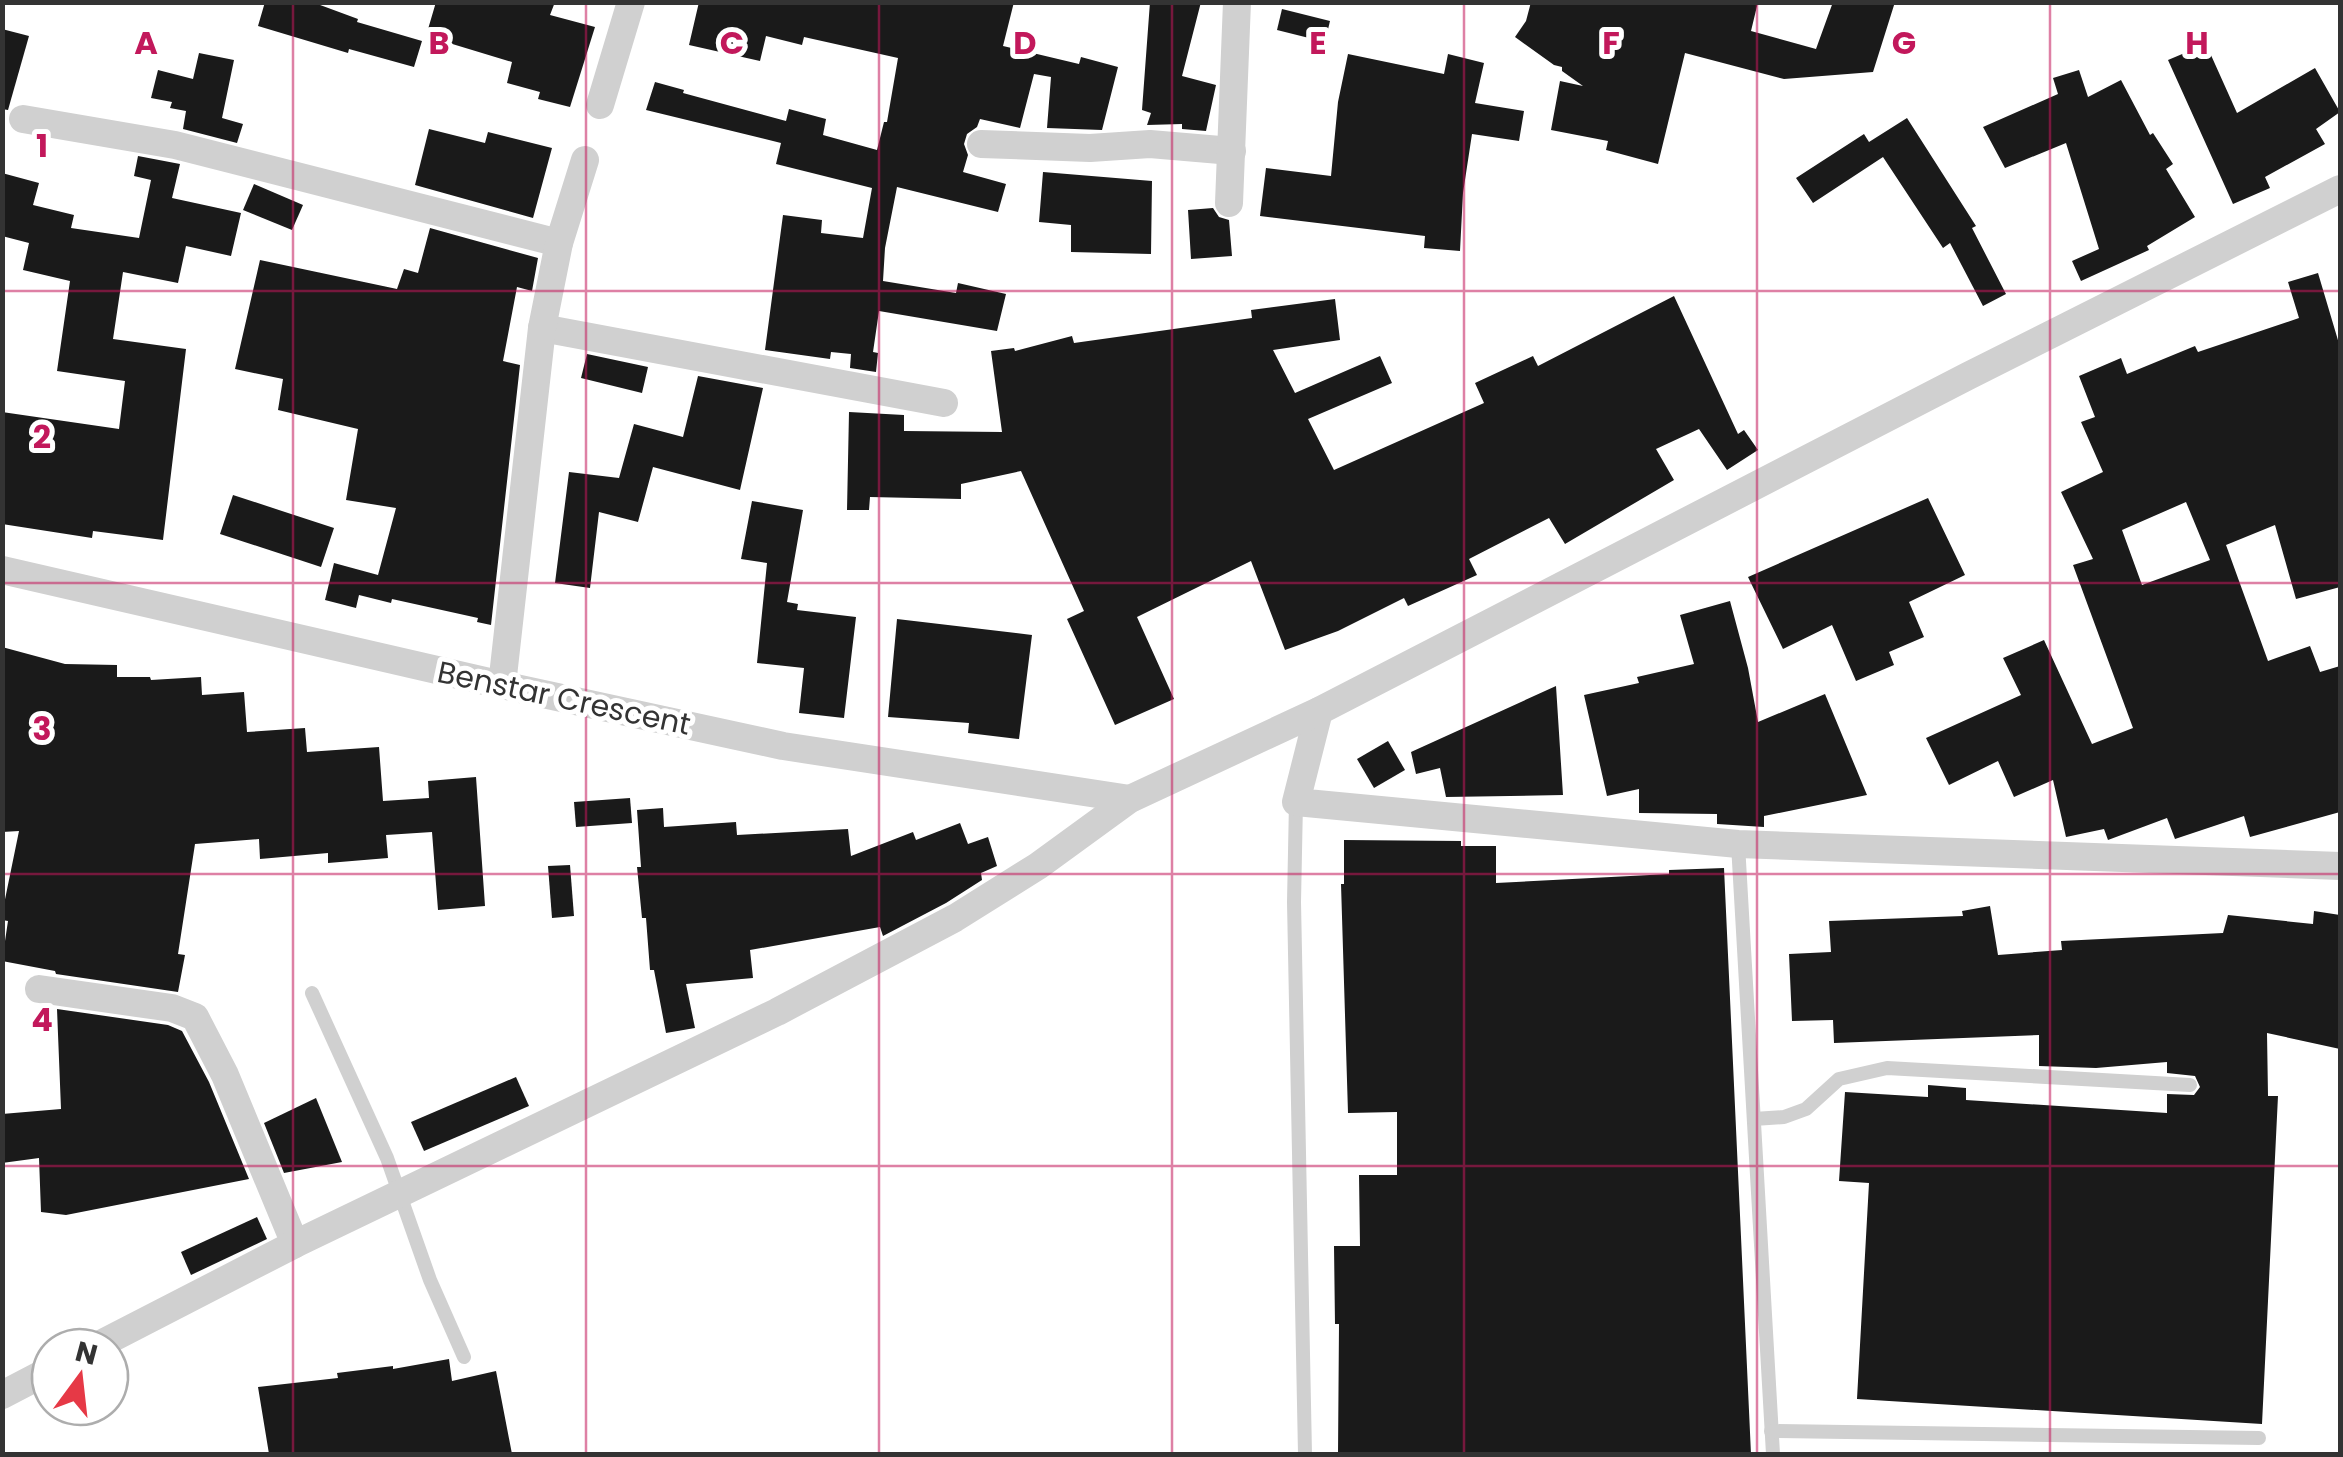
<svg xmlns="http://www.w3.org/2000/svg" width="2343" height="1457" font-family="Poppins,sans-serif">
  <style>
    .building { fill: #1a1a1a; fill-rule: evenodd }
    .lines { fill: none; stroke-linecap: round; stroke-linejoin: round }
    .service { stroke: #d0d0d0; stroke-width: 14 }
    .minor { stroke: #d0d0d0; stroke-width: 28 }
    .grid { fill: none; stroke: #c2185b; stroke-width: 2.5; stroke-opacity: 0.55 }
    .labels { text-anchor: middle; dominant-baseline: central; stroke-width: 10; stroke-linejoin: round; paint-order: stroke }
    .street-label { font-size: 30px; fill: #333; stroke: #fff }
    .grid-label { font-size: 32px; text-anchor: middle; font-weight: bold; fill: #c2185b; stroke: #fff; stroke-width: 10; stroke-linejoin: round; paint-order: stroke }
  </style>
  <rect width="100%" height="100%" fill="#fff"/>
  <g class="building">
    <polygon points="265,2 312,2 358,19 357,22 422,41 414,67 349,49 348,53 258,26"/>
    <polygon points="436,2 555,2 550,15 595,27 570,107 538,99 540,92 507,83 512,62 426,36"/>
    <polygon points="699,2 1014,2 1003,46 1079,64 1081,57 1118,67 1102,130 1047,128 1051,77 1034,74 1020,128 980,119 977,127 967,134 964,144 968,155 963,172 1006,184 998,212 897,187 885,248 883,281 956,293 958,283 1006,294 997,331 879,311 873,352 878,353 876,372 850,368 851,354 831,352 830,359 765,350 783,215 822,220 821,233 863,238 872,188 776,164 781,143 646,110 655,82 684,90 683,93 786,121 789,109 826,119 823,135 877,150 884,122 887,122 898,58 804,37 802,45 766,36 760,61 689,45"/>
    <polygon points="1150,2 1201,2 1182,76 1216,85 1206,131 1182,129 1182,124 1147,125 1151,113 1142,110"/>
    <polygon points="1531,2 1758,2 1751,31 1816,49 1833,2 1895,2 1873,72 1784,79 1685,53 1658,164 1606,150 1608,141 1551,130 1560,81 1583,86 1562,71 1562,67 1554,65 1515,37 1526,21"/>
    <polygon points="1282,9 1330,21 1325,42 1277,30"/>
    <polygon points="2,29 29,36 8,110 2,109"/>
    <polygon points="2206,44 2237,113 2315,68 2340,112 2316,129 2325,144 2265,177 2270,188 2233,204 2168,60"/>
    <polygon points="199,53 234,60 222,118 243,124 237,143 183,129 186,111 170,108 172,102 151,98 158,70 193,79"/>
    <polygon points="1348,54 1444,74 1448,54 1484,63 1475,103 1524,111 1519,141 1472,134 1463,193 1460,251 1424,248 1425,236 1260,216 1266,168 1331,176 1338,102"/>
    <polygon points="2079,70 2088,97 2121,80 2150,135 2153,133 2173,164 2166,169 2195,217 2147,246 2149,250 2081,281 2072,261 2099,249 2066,143 2005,168 1983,127 2058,94 2053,78"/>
    <polygon points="1907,118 1976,226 1972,228 2006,294 1983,306 1950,243 1943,248 1883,157 1813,203 1796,178 1864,134 1869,142"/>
    <polygon points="429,129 485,143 488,132 552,148 533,218 415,185"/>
    <polygon points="138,156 180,164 172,198 241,213 231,256 186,246 178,283 123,272 113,339 186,349 163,540 93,531 92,538 2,524 2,412 119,429 125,381 57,371 70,281 23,270 29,243 2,236 2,173 39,183 33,205 74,215 71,228 139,238 151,180 134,176"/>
    <polygon points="1043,172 1152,181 1151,254 1071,252 1071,225 1039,222"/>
    <polygon points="254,184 303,205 292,230 243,210"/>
    <polygon points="1213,208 1219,217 1229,220 1232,256 1191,259 1188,210"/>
    <polygon points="430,228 538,258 532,291 517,287 503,361 520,365 491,625 477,622 478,618 392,599 391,603 359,595 356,608 325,600 334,563 378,575 396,508 346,500 358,429 278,410 283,379 235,369 260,260 397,289 404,269 418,273"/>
    <path d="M2318,273L2340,347V587L2296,599L2275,525L2226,545L2268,661L2310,646L2320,672L2340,666V812L2250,837L2244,816L2175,839L2167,818L2108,840L2104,829L2066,837L2053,780L2014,797L1998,761L1949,785L1926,738L2021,695L2003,658L2044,640L2092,744L2133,728L2073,565L2093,559L2061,492L2103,472L2081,422L2095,417L2079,376L2121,358L2127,374L2195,346L2198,352L2299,318L2288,282ZM2186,502L2210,560L2142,585L2122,530Z"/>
    <polygon points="1674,296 1738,434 1744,430 1758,450 1727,470 1699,429 1656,449 1674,480 1565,544 1549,518 1469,559 1477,575 1408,606 1404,598 1338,631 1285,650 1251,561 1137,617 1174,699 1115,725 1067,619 1084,611 1021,471 961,484 961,499 870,497 869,510 847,510 849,412 904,415 904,431 1002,432 991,351 1014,348 1015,351 1072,336 1074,343 1252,318 1251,310 1335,299 1340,340 1273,350 1295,393 1380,356 1392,383 1308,419 1334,470 1484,403 1475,383 1533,356 1538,366"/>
    <polygon points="587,354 648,367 642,393 581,378"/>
    <polygon points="698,376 763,388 740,490 653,467 638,522 599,512 590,588 555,583 569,472 619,478 634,424 683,437"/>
    <polygon points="233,495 334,528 321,567 220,534"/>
    <polygon points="1928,498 1965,575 1909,602 1924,637 1889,652 1894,665 1856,681 1832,625 1783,649 1748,577"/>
    <polygon points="752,501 803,510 787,602 798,604 797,610 856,617 844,718 799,713 804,668 757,663 767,563 741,559"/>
    <polygon points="1730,601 1748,668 1758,722 1825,694 1867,795 1764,816 1764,827 1717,824 1717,814 1639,813 1639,789 1607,796 1584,695 1639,683 1637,677 1694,664 1680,615"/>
    <polygon points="897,619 1032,635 1019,739 968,733 969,723 888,717"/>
    <polygon points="2,647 65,664 117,665 117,677 150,677 151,680 201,677 202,695 244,692 247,732 305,728 307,752 379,747 383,801 429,798 428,781 476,777 485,906 438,910 432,832 386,835 388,858 328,863 328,853 260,859 259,839 195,844 178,954 185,955 178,992 56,974 55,971 2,961 8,921 2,920 2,914 19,831 2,832"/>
    <polygon points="1556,686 1563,795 1446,797 1440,768 1416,774 1411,752"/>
    <polygon points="1388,741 1405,770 1374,788 1357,759"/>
    <polygon points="630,798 632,823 576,827 574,802"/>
    <polygon points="663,808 664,827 736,822 737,835 848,829 851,856 913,832 916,840 960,823 968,844 988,837 997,866 981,873 982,880 946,903 883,936 880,927 750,950 753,978 686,984 695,1028 666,1033 654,970 650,970 646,918 642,918 637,867 641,867 637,810"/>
    <polygon points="1344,840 1461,841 1461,846 1496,846 1496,883 1669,874 1669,870 1724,868 1751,1454 1338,1454 1339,1324 1335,1324 1334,1246 1360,1246 1359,1175 1397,1175 1397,1112 1348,1113 1341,884 1344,884"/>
    <polygon points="570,865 574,916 552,918 548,866"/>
    <polygon points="1990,906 1998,955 2062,950 2061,941 2223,933 2228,915 2313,924 2314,911 2340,915 2340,1049 2267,1033 2268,1096 2278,1096 2262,1424 1857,1399 1869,1183 1839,1181 1845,1092 1928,1097 1928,1085 1966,1088 1966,1100 2167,1113 2167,1094 2194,1095 2200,1087 2195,1076 2167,1073 2167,1062 2096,1068 2039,1066 2039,1035 1834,1043 1833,1020 1792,1021 1789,954 1831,952 1829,921 1963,916 1962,911"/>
    <polygon points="57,1009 168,1025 182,1031 209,1082 249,1179 66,1215 41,1212 39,1158 2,1163 2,1114 61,1109"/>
    <polygon points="516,1077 529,1106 424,1151 411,1122"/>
    <polygon points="316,1098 342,1162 284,1173 264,1123"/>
    <polygon points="257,1217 267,1239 191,1275 181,1252"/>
    <polygon points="449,1359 452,1381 496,1371 512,1454 269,1454 258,1387 338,1378 337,1373 393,1366 393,1369"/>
  </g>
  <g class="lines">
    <g class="service">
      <polyline points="1296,802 1294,902 1305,1454"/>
      <polyline points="1738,844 1773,1454"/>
      <polyline points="312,993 387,1158 430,1280 464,1357"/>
      <polyline points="1754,1119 1784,1117 1806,1109 1839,1079 1887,1068 2190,1085"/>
      <polyline points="1771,1431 2259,1438"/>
    </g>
    <g class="minor">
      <polyline points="600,105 631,2"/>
      <polyline points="23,119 175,145 559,243"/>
      <polyline points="981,144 1090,148 1150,144 1232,151"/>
      <polyline points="1229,203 1237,2"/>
      <polyline points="542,328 944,403"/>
      <polyline points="2,570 502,685 783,746 1130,799"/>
      <polyline points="502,685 542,328 559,243 585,160"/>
      <polyline points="1319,711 1296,802 1738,844 2340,866"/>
      <polyline points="39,989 172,1008 195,1017 225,1075 295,1244"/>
      <polyline points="95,1347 295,1244 777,1012 955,918 1038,866 1130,799 1319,711 1968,376 2340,189"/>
      <polyline points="2,1395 50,1370"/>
    </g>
  </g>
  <path class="grid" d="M293,2V1454M586,2V1454M879,2V1454M1172,2V1454M1464,2V1454M1757,2V1454M2050,2V1454M2,291H2340M2,583H2340M2,874H2340M2,1166H2340"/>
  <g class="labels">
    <g class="street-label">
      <text transform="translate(564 698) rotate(12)">Benstar Crescent</text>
    </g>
  </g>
  <g class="grid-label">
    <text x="146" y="54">A</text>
    <text x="439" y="54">B</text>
    <text x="732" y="54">C</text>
    <text x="1025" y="54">D</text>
    <text x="1318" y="54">E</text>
    <text x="1611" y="54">F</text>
    <text x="1904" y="54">G</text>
    <text x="2197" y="54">H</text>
    <text x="42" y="157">1</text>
    <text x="42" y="448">2</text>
    <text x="42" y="740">3</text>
    <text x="42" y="1031">4</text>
  </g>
  <rect width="2343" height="1457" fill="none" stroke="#333333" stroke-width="10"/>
  <g transform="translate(80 1377) rotate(15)"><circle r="48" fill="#ffffff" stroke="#adadad" stroke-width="2.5"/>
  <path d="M0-8L18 38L0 25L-18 38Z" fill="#e63946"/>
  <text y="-15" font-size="28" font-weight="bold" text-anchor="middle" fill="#333333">N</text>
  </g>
</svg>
